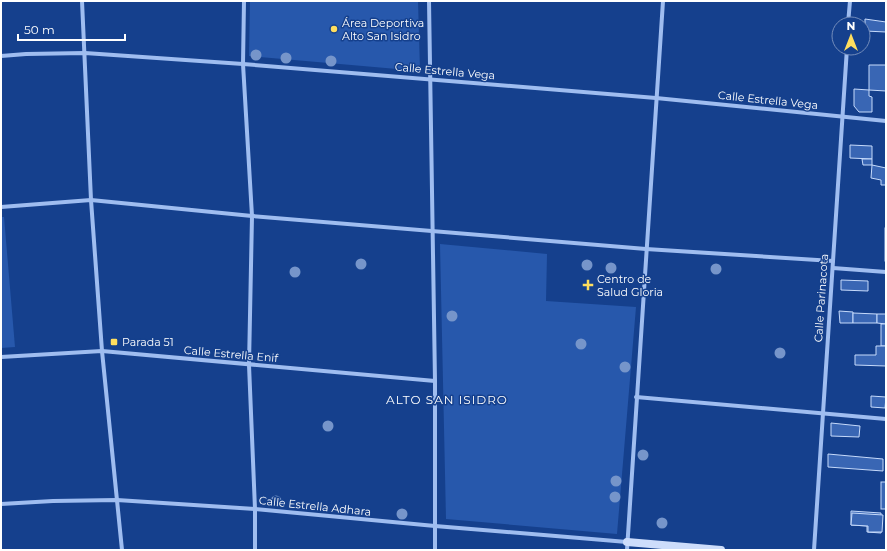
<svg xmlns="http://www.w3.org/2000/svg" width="887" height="551" font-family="Montserrat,sans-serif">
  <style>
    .green { fill: #2758ac }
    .building { fill: #3966b4; stroke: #c6dafb }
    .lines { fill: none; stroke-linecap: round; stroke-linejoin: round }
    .street { stroke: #9fbdf0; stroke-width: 4 }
    .secondary { stroke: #cdddfb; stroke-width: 8 }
    .tree { fill: #7695ca }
    .poi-dot { fill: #ffde5e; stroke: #15408d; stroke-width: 1.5 }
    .labels { text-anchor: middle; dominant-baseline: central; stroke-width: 3; stroke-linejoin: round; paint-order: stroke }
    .poi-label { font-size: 11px; fill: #fff; stroke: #15408d; text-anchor: start }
    .street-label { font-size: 11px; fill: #fff; stroke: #15408d }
    .neighbourhood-label { font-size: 12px; letter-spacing: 1px; fill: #fff; stroke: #15408d }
  </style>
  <rect width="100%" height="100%" fill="#15408d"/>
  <g class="green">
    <polygon points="250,1 418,1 420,71 249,56"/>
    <polygon points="1,217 4,217 15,347 1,348"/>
    <polygon points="440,244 547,254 546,301 636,307 617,534 446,519"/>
  </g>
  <g class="building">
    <polygon points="865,19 886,22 886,32 865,31"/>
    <polygon points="869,65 886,65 886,91 869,90"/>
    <polygon points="854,89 869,90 869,96 872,97 872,112 859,112 854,106"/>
    <polygon points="850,145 872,146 872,159 850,158"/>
    <polygon points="862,159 872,159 872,165 863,165"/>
    <polygon points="872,165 886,168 886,185 881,185 881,180 871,178"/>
    <rect x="885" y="228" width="1" height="33"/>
    <polygon points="841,280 868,281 868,291 841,290"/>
    <polygon points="839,311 853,312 853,323 840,323"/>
    <polygon points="853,313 877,314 877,323 853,323"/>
    <polygon points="877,314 886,314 886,324 877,323"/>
    <rect x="881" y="324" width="5" height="22"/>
    <polygon points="876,346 886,346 886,366 855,365 855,355 876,355"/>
    <polygon points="871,396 886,397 885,408 871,407"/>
    <polygon points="831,423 860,426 859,437 831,436"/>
    <polygon points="828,454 883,459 883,471 828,467"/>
    <rect x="881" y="482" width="5" height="27"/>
    <polygon points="851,511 881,513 881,533 867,532 867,526 851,525"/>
    <polygon points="852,513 883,515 882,532 868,532 868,526 851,525"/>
  </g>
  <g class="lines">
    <g class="street">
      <polyline points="82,1 91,200 102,351 122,550"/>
      <polyline points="244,1 243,64 252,216 249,365 255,509 255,550"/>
      <polyline points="429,1 435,381 435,550"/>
      <polyline points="848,24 850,1"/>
      <polyline points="1,56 26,54 85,53 243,64 656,98 886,121"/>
      <polyline points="1,207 91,200 252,216 646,249 833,261"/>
      <polyline points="833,268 886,272"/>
      <polyline points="1,357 102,351 435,381"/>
      <polyline points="636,397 886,419"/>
      <polyline points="1,504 53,501 117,500 255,509 435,526 627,542"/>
      <polyline points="627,550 663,1"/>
      <polyline points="814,550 847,48"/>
    </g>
    <polyline class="secondary" points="627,542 721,550"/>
  </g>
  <g class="tree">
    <circle cx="256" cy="55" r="5.5"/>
    <circle cx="286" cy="58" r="5.5"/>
    <circle cx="331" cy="61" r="5.5"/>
    <circle cx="361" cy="264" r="5.5"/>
    <circle cx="587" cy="265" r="5.5"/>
    <circle cx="611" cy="268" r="5.5"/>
    <circle cx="716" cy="269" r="5.5"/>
    <circle cx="295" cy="272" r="5.5"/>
    <circle cx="452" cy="316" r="5.5"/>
    <circle cx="581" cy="344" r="5.5"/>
    <circle cx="780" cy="353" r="5.5"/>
    <circle cx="625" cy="367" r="5.5"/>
    <circle cx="328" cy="426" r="5.5"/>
    <circle cx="643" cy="455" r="5.5"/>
    <circle cx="616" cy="481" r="5.5"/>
    <circle cx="615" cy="497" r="5.5"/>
    <circle cx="276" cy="501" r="5.5"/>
    <circle cx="402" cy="514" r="5.5"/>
    <circle cx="662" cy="523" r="5.5"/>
  </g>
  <g class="poi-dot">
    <circle cx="334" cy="29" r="4"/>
    <path d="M586 279h4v4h4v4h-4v4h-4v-4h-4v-4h4z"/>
    <rect x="110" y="338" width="8" height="8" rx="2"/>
  </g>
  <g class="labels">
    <g class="poi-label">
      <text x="342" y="23">Área Deportiva<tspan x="342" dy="13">Alto San Isidro</tspan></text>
      <text x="597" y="279">Centro de<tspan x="597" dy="13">Salud Gloria</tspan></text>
      <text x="122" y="342">Parada 51</text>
    </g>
    <g class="street-label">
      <text transform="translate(445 71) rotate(5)">Calle Estrella Vega</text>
      <text transform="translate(768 100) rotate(6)">Calle Estrella Vega</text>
      <text transform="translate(821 298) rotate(-86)">Calle Parinacota</text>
      <text transform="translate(231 354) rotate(5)">Calle Estrella Enif</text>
      <text transform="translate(315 506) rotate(6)">Calle Estrella Adhara</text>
    </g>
    <g class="neighbourhood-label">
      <text x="447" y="399">ALTO SAN ISIDRO</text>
    </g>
  </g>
  <rect width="887" height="551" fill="none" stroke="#ffffff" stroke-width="4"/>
  <g transform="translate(851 36)"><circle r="19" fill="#15408d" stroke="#738cbb"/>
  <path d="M0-3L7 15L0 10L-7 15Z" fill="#ffde5e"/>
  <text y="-6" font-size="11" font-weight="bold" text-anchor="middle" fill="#ffffff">N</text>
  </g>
  <path d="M18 34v6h107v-6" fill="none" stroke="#ffffff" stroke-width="2"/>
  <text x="24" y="34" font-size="12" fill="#ffffff" stroke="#15408d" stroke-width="3" paint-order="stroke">50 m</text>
</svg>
